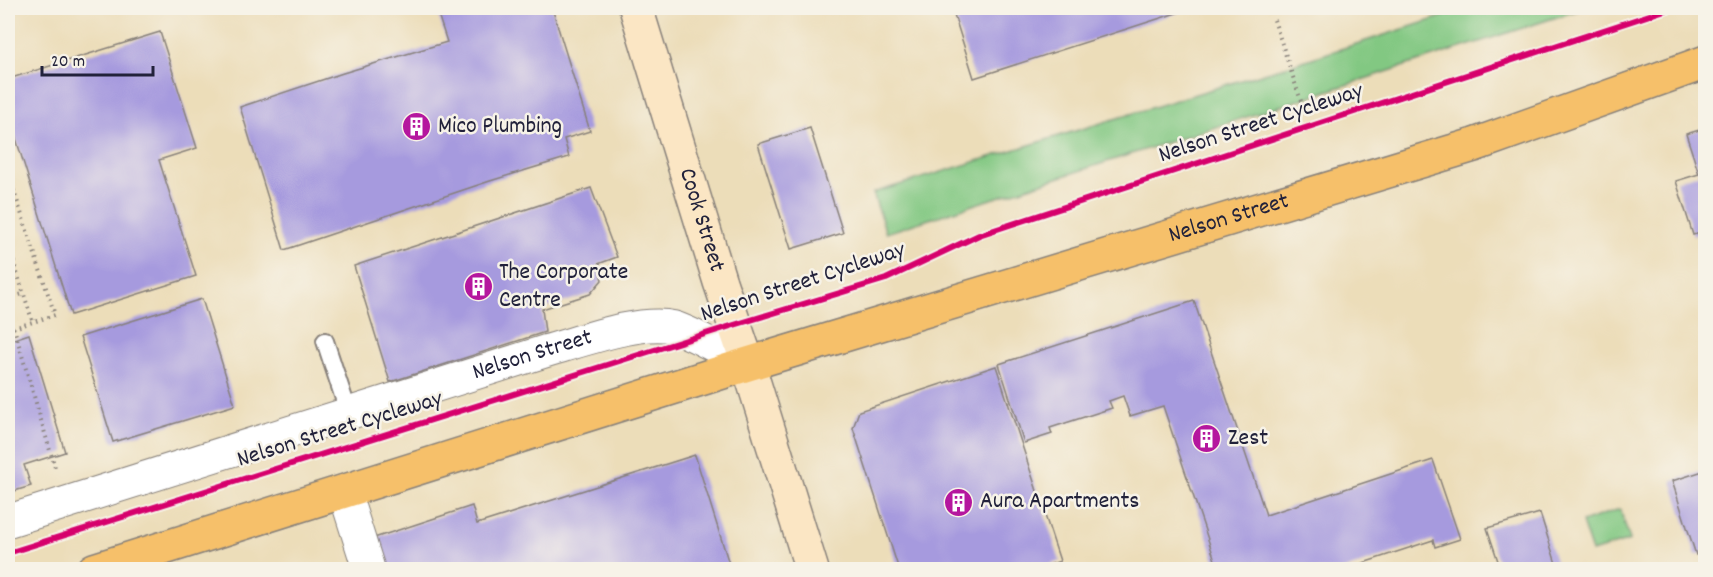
<svg xmlns="http://www.w3.org/2000/svg" width="1713" height="577" font-family="Dekko,sans-serif">
  <style>
    .green { fill: #82c882; stroke: #52755e; stroke-width: 1.5 }
    .building { fill: #a69ade }
    .lines { fill: none; stroke-linecap: round; stroke-linejoin: round }
    .lane-casing { stroke: #87807a; stroke-width: 20 }
    .street-casing { stroke: #87807a; stroke-width: 34 }
    .secondary-casing { stroke: #87807a; stroke-width: 36 }
    .primary-casing { stroke: #87807a; stroke-width: 36 }
    .path { stroke: #87807a; stroke-width: 4; stroke-dasharray: 1.5 4.5; stroke-linecap: butt }
    .lane { stroke: #fff; stroke-width: 16 }
    .street { stroke: #fff; stroke-width: 32 }
    .secondary { stroke: #fbe6c4; stroke-width: 33 }
    .primary { stroke: #f6c06b; stroke-width: 33 }
    .cycleway-casing { stroke: #f7f3e8; stroke-width: 10 }
    .cycleway { stroke: #d6006c; stroke-width: 6 }
    .labels { text-anchor: middle; dominant-baseline: central; stroke-width: 5; stroke-linejoin: round; paint-order: stroke }
    .street-label { font-size: 24px; fill: #22223b; stroke: #f7f3e8 }
    .poi-label { font-size: 24px; fill: #22223b; stroke: #f7f3e8; text-anchor: start }
  </style>
  <rect width="100%" height="100%" fill="#f7f3e8"/>
  <filter id="ink" filterUnits="userSpaceOnUse"><feTurbulence type="fractalNoise" baseFrequency=".0167" numOctaves="2"/><feDisplacementMap in="SourceGraphic" scale="12" xChannelSelector="R" yChannelSelector="G"/><feConvolveMatrix kernelMatrix="1 2 1 2 8 2 1 2 1" color-interpolation-filters="sRGB"/></filter>
  <filter id="wash" filterUnits="userSpaceOnUse"><feTurbulence type="fractalNoise" baseFrequency=".008" numOctaves="4" result="noise"/><feDisplacementMap in="SourceGraphic" scale="24" xChannelSelector="R" yChannelSelector="G"/><feGaussianBlur stdDeviation="1.35" result="paint"/><feColorMatrix in="noise" values="0 0 0 0 0 0 0 0 0 0 0 0 0 0 0 0 0 1.4 0 .05"/><feComposite in="paint" operator="in"/></filter>
  <g filter="url(#wash)">
    <rect width="100%" height="100%" fill="#ecddb9"/>
    <g class="green">
      <polygon points="1469,8 1585,8 886,233 873,193 1284,67"/>
      <polygon points="1620,509 1630,540 1592,552 1582,522"/>
    </g>
    <g id="blocks">
      <g class="building">
        <polygon points="436,8 552,8 590,131 564,139 569,157 490,181 284,250 240,107 343,73 447,42"/>
        <polygon points="952,8 1192,8 974,78"/>
        <polygon points="160,32 197,148 159,160 196,276 71,315 8,113 8,79"/>
        <polygon points="810,128 843,233 791,249 758,144"/>
        <polygon points="1706,128 1706,231 1693,235 1676,181 1699,174 1686,134"/>
        <polygon points="591,188 617,257 598,264 602,280 590,294 542,309 545,332 390,382 354,266"/>
        <polygon points="1706,242 1706,265 1705,265 1698,244"/>
        <polygon points="202,299 235,405 113,442 80,337"/>
        <polygon points="1194,301 1266,515 1433,460 1460,539 1435,547 1433,540 1342,570 1207,570 1217,566 1163,406 1130,416 1123,396 1109,401 1112,408 1050,428 1052,434 1024,443 999,364"/>
        <polygon points="29,334 65,452 24,465 31,486 8,493 8,341"/>
        <polygon points="996,366 1060,561 1035,570 899,570 853,428 859,411"/>
        <polygon points="695,455 731,570 384,570 374,538 472,506 477,524"/>
        <polygon points="1706,470 1706,552 1696,555 1672,481"/>
        <polygon points="1540,513 1558,570 1501,570 1487,528"/>
      </g>
    </g>
  </g>
  <g filter="url(#ink)">
    <use href="#blocks" fill-opacity="0" stroke="#87807a" stroke-width="1.5"/>
    <g class="lines">
      <defs>
        <g id="lane">
          <polyline points="325,341 349,414"/>
          <polyline points="1705,570 1706,569"/>
        </g>
        <g id="street">
          <polyline points="344,491 369,570"/>
          <path id="s1" d="M8,521L546,351C579,342 640,319 673,327C696,334 726,353 748,364"/>
        </g>
        <g id="secondary">
          <path id="s2" d="M636,8L720,282L748,364L812,570"/>
        </g>
        <g id="primary">
          <path id="s3" d="M94,570L748,364L1474,145L1706,62"/>
        </g>
      </defs>
      <use href="#lane" class="lane-casing"/>
      <use href="#street" class="street-casing"/>
      <use href="#secondary" class="secondary-casing"/>
      <use href="#primary" class="primary-casing"/>
      <g class="path">
        <polyline points="1274,20 1304,110"/>
        <polyline points="8,173 55,315 14,328 56,471"/>
        <polyline points="8,244 33,323"/>
        <polyline points="8,298 23,294"/>
      </g>
      <use href="#lane" class="lane"/>
      <use href="#street" class="street"/>
      <use href="#secondary" class="secondary"/>
      <use href="#primary" class="primary"/>
      <defs>
        <polyline id="cycleway" points="8,553 734,325 886,279 979,235 1671,8"/>
      </defs>
      <use href="#cycleway" class="cycleway-casing"/>
      <use href="#cycleway" class="cycleway"/>
    </g>
  </g>
  <defs>
    <symbol id="building-disc" viewBox="-11 -11 22 22"><circle r="9.5" fill="#b5179e" stroke="#f7f3e8"/><path d="M-4-6H4V6H1V3H-1V6H-4ZM-2.5-4.3h1.7v1.8h-1.7ZM.8-4.3h1.7v1.8H.8ZM-2.5-1h1.7V.8h-1.7ZM.8-1h1.7V.8H.8Z" fill="#fff"/></symbol>
  </defs>
  <g fill-rule="evenodd">
    <use href="#building-disc" x="400" y="110" width="33" height="33"/>
    <use href="#building-disc" x="462" y="270" width="33" height="33"/>
    <use href="#building-disc" x="1190" y="422" width="33" height="33"/>
    <use href="#building-disc" x="942" y="486" width="33" height="33"/>
  </g>
  <g class="labels">
    <g class="street-label">
      <text transform="translate(1261 124) rotate(-18)">Nelson Street Cycleway</text>
      <text stroke="none"><textPath href="#s3" startOffset="1188">Nelson Street</textPath></text>
      <text stroke="none"><textPath href="#s2" startOffset="222">Cook Street</textPath></text>
      <text transform="translate(803 283) rotate(-18)">Nelson Street Cycleway</text>
      <text stroke="none"><textPath href="#s1" startOffset="550">Nelson Street</textPath></text>
      <text transform="translate(340 430) rotate(-17)">Nelson Street Cycleway</text>
    </g>
    <g class="poi-label">
      <text x="438" y="127">Mico Plumbing</text>
      <text x="499" y="273">The Corporate<tspan x="499" dy="28">Centre</tspan></text>
      <text x="1228" y="439">Zest</text>
      <text x="980" y="502">Aura Apartments</text>
    </g>
  </g>
  <rect width="1713" height="577" fill="none" stroke="#f7f3e8" stroke-width="30"/>
  <path d="M42 66v9h111v-9" fill="none" stroke="#22223b" stroke-width="3"/>
  <text x="51" y="66" font-size="18" fill="#22223b" stroke="#f7f3e8" stroke-width="4.5" paint-order="stroke">20 m</text>
</svg>
